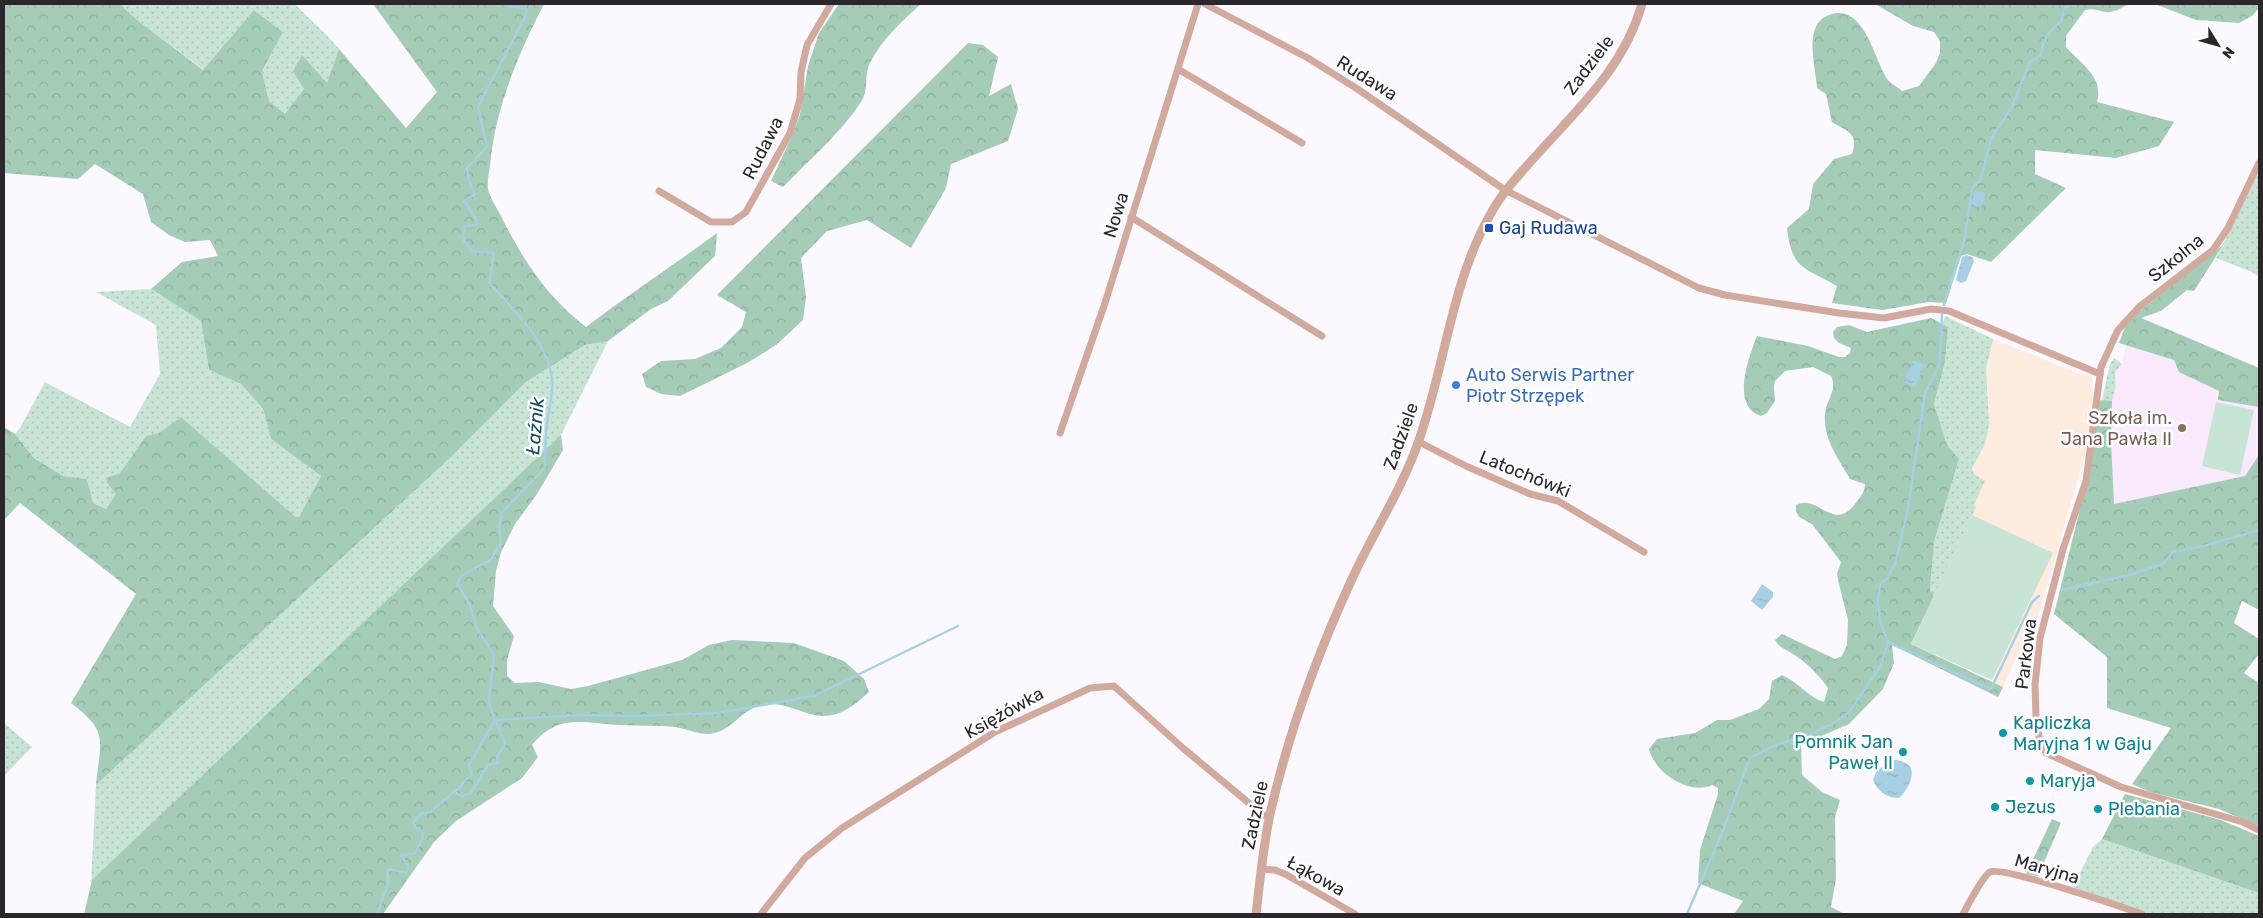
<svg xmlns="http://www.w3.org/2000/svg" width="2263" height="918" font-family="Rubik,sans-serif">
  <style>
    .commercial { fill: #feece1 }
    .education { fill: #f9eafd }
    .grass { fill: url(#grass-dots) }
    .forest { fill: url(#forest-crowns) }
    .garden { fill: #c8e4d5 }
    .water { fill: url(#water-ripples) }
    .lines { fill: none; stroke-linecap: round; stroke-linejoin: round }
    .stream { stroke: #a7d0e4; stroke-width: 2.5 }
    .minor { stroke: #d2aa9d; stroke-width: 7 }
    .tertiary { stroke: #d2aa9d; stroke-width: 9 }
    .transit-dot { fill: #1a4fb4; stroke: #fff; stroke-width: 2 }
    .shop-dot { fill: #3f7fe0; stroke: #fff; stroke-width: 2 }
    .education-dot { fill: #8d6e63; stroke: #fff; stroke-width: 2 }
    .culture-dot { fill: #0f9aa8; stroke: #fff; stroke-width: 2 }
    .labels { text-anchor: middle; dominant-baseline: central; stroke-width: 5; stroke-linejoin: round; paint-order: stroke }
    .street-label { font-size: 18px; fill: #2b272d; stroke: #fff }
    .transit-label { font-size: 18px; fill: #164399; stroke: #fff; text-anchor: start }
    .shop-label { font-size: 18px; fill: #366cbe; stroke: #fff; text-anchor: start }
    .education-label { font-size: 18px; fill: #785e54; stroke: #fff; text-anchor: end }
    .culture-label { font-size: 18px; fill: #0d838f; stroke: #fff; text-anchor: start }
    .water-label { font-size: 19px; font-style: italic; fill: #154c60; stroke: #fff }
  </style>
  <defs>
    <pattern id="grass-dots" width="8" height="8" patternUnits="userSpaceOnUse" patternTransform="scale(1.25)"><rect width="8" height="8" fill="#c8e4d5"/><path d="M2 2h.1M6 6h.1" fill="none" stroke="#acc4b7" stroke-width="1.8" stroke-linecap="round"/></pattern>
    <pattern id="forest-crowns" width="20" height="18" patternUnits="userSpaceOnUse" patternTransform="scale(1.25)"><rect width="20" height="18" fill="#a4ccb7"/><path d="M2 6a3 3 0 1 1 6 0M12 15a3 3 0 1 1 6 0" fill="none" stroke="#8daf9e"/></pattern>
    <pattern id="water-ripples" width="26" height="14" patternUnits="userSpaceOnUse" patternTransform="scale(1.25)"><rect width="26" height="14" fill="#a7d0e4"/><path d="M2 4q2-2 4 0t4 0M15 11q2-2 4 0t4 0" fill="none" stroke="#90b3c4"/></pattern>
  </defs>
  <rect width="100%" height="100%" fill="#fcf8ff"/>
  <polygon class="commercial" points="1945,316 1993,339 2078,373 2092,376 2093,419 2085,454 2032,638 2031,654 2018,654 2003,687 1992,680 1934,596 1948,327 1943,324"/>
  <polygon class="education" points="2141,317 2259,368 2259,455 2245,476 2065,581 2112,401 2116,383 2115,372 2122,364 2126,345"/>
  <g class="grass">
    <path d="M120,4H295C310,20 325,32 339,49L327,84L302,56L304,89L285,114L269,101L262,71L283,32L254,10L204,70L136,19Z"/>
    <polygon points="2259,172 2259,277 2252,272 2216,258"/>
    <polygon points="151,289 201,321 209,370 241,384 263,409 271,439 321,476 298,520 181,417 159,433 146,436 120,473 106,478 107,483 116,494 106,509 93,503 87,479 63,476 34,458 15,434 20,428 45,382 130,427 160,374 156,325 96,292"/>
    <polygon points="1945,316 1993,339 1986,368 1989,425 1985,444 1972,468 1974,474 1985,481 1974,505 1976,507 1934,596 1930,590 1934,542 1959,459 1947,445 1934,404 1945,362 1948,327 1943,324"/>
    <polygon points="608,341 561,435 91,883 96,785 451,457 526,382 585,345"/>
    <polygon points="2114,358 2122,364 2115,372 2116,386 2112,401 2102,400 2110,364"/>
    <polygon points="4,723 32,747 4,776"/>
    <polygon points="2102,839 2259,893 2259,914 2149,914 2073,887 2093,847"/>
  </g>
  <g class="forest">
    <path d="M4,4H120L136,19L203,70L254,10L283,32L262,71L269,101L285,114L304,89L293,71L302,55L327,83L339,49L406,128L437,92L373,4H544C518,55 495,108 490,166C489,172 487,182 488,188C489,197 497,208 501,216C522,259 547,297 586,327C629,294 674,265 717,233L715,256L668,301L651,309L608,341L585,345L526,382L451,457L96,785C100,741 110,732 71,703L136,594L20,503L4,520V427L15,434L34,458L63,476L87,479L93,503L106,509L116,494L107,483L106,478L120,473L146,436L159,433L181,417L298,519L321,476L271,439L263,409L241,384L209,370L201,321L151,289L182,262L218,256L210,240L185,242L169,235L151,222L143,194L95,164L78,179L4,173Z"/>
    <path d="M839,4H921C902,21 880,41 869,65C864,77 869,91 861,102C840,134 809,160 783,187L771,181L793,134L800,114L808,66L819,33Z"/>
    <path d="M1875,4H2129C2121,8 2114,13 2105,12C2097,10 2094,8 2085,10L2066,36V47C2081,64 2104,77 2097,102L2174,122L2159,146L2116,158L2035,150V174L2066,188L1991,262L1967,254L1961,256L1946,303L1929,302L1882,310L1832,303L1837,286C1804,267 1792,270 1787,228L1809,209L1813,184L1834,159L1852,154C1859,133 1848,132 1832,122L1826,94L1817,88C1816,67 1802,25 1829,15C1864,2 1874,59 1887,79C1891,84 1898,87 1902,91L1919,86L1936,63L1940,53V41L1934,32L1913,26Z"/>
    <polygon points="2155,4 2259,4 2259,8 2252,16 2239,23 2196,20"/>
    <polygon points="968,43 983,45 998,57 989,96 1011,84 1018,109 1008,141 951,164 946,188 911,248 867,220 827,231 801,258 806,298 803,320 776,345 747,363 680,396 661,394 646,387 642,374 661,361 695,359 721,348 742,327 746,312 717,295"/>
    <polygon points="2223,245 2194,291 2187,290 2161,311 2141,318 2259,368 2259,407 2218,400 2219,391 2179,372 2174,360 2119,343 2125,327 2136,314"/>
    <path d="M1931,318L1948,327L1945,362L1934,404L1947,445L1959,459L1934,542L1930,590L1934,596L1911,644L2003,687L1998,697L1892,645L1894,663L1883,689L1849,724L1801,745L1802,775L1822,792L1840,800L1835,817L1836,879L1831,907L1845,914H1734L1743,901L1698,883L1700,850L1718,794V788L1712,785C1689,796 1654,772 1649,749L1657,739L1695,733L1717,720H1730L1759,709L1769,699L1772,681L1782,675C1798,682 1808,697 1824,702L1828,688C1819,675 1806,662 1793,654C1785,649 1780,648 1775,640L1782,634L1835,659L1842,656L1847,645L1848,620L1838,580L1837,574L1841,562L1812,524L1799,517L1796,511V505C1818,493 1833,533 1855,504C1860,497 1865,492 1865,484L1850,479C1838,458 1823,439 1825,414C1826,399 1838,391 1831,376L1813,367L1785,371L1775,381L1774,387L1775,401L1767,413L1761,416C1730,407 1749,356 1757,336L1808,346L1839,357H1845L1850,353L1851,348L1839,343L1834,338L1833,332L1837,327L1849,325L1867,332Z"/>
    <polygon points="2102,400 2112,401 2111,441 2114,504 2245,476 2259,455 2259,610 2242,601 2234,623 2259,639 2259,654 2244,673 2259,683 2259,826 2219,809 2150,792 2132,784 2171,728 2107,708 2107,657 2054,614 2087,481 2099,401"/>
    <path d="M561,435L563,450L537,494L515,524L501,552L496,571L493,606L514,636L507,660V676L515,683L539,682L571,689L588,686L682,660L709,645L732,640L794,643L844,661L864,679L869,692C847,712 831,723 801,711C792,708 782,704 772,704C740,705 735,732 709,734C698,734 686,729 676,727C657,725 638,726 619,725C583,723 558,713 532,745L538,757L522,778L456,821L434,842L383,914H84L92,880Z"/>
    <polygon points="2125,794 2221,820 2259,836 2259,893 2102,839"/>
    <polygon points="2052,819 2061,823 2038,876 2026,874"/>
  </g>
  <g class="garden">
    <polygon points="2216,402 2254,410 2240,475 2202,466"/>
    <polygon points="1972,515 2053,553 1992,680 1911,644"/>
  </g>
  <g class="water">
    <polygon points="1975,191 1985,193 1985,198 1981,207 1974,208 1971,204"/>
    <polygon points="1966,255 1972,257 1974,261 1966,281 1961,283 1956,280 1962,257"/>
    <polygon points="1914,360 1925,365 1915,387 1903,382"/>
    <polygon points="1762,584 1773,592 1773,597 1762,610 1751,601"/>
    <path d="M1890,760C1920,759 1915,782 1899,798C1886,798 1878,791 1873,780L1876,772Z"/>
  </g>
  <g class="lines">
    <g class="stream">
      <path d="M1944,305L1964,242L1972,188L1981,179L1991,139L2012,106L2030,62L2041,55C2041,43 2051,28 2061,22L2064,10L2070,4"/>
      <polyline points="2061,590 2130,575 2163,564 2173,552 2204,546 2259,530"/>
      <polyline points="1888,642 1991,689 2032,602 2039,596"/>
      <polyline points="453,792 462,796 471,793 488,765 498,763 497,757 505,744 495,720 580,715 636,716 717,713 814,696 958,626"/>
      <path d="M377,914L388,884V869L406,873C411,864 404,862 401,855L414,854L423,838L422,832L416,828L413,822L421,814L430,812L459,788L468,777L472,776L469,765L495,720L489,702L494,655L477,628L469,603L457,584L461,576L490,560L501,544L499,527L502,512L545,468C545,454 545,439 547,425C548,413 552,400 552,387C554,347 514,310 489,283L494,253L472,251L464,241V226L476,225L477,220L464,201L475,194L469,181L467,168L487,147L478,107L527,13L526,9L510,7L508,4"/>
      <polyline points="1687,914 1722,833 1750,758 1773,746 1813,733 1832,724 1849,712 1881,665 1888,642 1880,622 1878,600 1880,584 1887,578 1895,564 1908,509 1925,393 1939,366 1940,357 1942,315"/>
    </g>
    <g class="minor">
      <polyline points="1205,4 1308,58 1356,88 1505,190 1699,288 1725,295 1839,313 1884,318 1931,309 1949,311 2100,374"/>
      <polyline points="1178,69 1302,143"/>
      <polyline points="2259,163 2228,228 2213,250 2139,307 2118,330 2101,367 2086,481 2063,549 2040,638 2035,685 2036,716 2039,737 2046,753 2121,787 2243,822 2259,830"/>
      <polyline points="659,191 711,222 732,222 746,212 790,133 800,99 801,72 807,45 831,4"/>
      <polyline points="1131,217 1322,336"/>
      <polyline points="1060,433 1105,303 1198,4"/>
      <polyline points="1419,442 1466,466 1530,494 1558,501 1644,552"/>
      <polyline points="1261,869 1275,870 1285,874 1355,914"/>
      <polyline points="761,914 805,858 842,828 995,732 1090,688 1114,686 1184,749 1262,814 1269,817"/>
      <path d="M1963,914C1968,905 1982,877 1990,872C2003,866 2122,907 2142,914"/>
    </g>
    <path class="tertiary" d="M1256,914C1260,881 1263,847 1270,814C1288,735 1317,655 1351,581C1372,534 1402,490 1419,440C1445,366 1451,284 1490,215C1501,194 1517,177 1533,159C1576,111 1624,68 1642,4"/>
  </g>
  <rect class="transit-dot" x="1484" y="223" width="10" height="10" rx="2.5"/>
  <circle class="shop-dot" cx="1456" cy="385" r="5"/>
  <circle class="education-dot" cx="2182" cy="428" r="5"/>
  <g class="culture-dot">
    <circle cx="2003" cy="733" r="5"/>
    <circle cx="1903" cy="752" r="5"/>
    <circle cx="2030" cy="781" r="5"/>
    <circle cx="1995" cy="807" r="5"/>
    <circle cx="2098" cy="809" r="5"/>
  </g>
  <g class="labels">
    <g class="street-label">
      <text transform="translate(1589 65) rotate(-53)">Zadziele</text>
      <text transform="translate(1367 78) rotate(32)">Rudawa</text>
      <text transform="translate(763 148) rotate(-63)">Rudawa</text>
      <text transform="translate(1116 215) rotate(-73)">Nowa</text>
      <text transform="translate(2176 258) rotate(-39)">Szkolna</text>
      <text transform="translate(1401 436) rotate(-70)">Zadziele</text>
      <text transform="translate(1525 474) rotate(22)">Latochówki</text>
      <text transform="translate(2026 654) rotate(-83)">Parkowa</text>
      <text transform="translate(1004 713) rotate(-29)">Księżówka</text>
      <text transform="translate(1255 815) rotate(-78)">Zadziele</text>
      <text transform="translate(2047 869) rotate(16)">Maryjna</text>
      <text transform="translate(1316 876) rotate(29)">Łąkowa</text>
    </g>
    <g class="transit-label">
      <text x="1499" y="228">Gaj Rudawa</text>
    </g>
    <g class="shop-label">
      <text x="1466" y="375">Auto Serwis Partner<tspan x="1466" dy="21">Piotr Strzępek</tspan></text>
    </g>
    <g class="education-label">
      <text x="2172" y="418">Szkoła im.<tspan x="2172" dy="21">Jana Pawła II</tspan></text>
    </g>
    <g class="culture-label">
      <text x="2013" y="723">Kapliczka<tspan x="2013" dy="21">Maryjna 1 w Gaju</tspan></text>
      <text x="1893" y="742" text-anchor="end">Pomnik Jan<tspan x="1893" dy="21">Paweł II</tspan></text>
      <text x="2040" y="781">Maryja</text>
      <text x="2005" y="807">Jezus</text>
      <text x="2108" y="809">Plebania</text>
    </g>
    <g class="water-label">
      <text transform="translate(535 426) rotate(-85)">Łaźnik</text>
    </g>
  </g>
  <rect width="2263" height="918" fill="none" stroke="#2b272d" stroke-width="10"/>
  <g transform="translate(2218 45) rotate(127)" stroke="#ffffff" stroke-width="4" paint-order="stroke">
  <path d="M0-4L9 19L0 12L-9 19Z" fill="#2b272d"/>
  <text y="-8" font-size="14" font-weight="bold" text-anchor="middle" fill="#2b272d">N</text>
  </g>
</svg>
